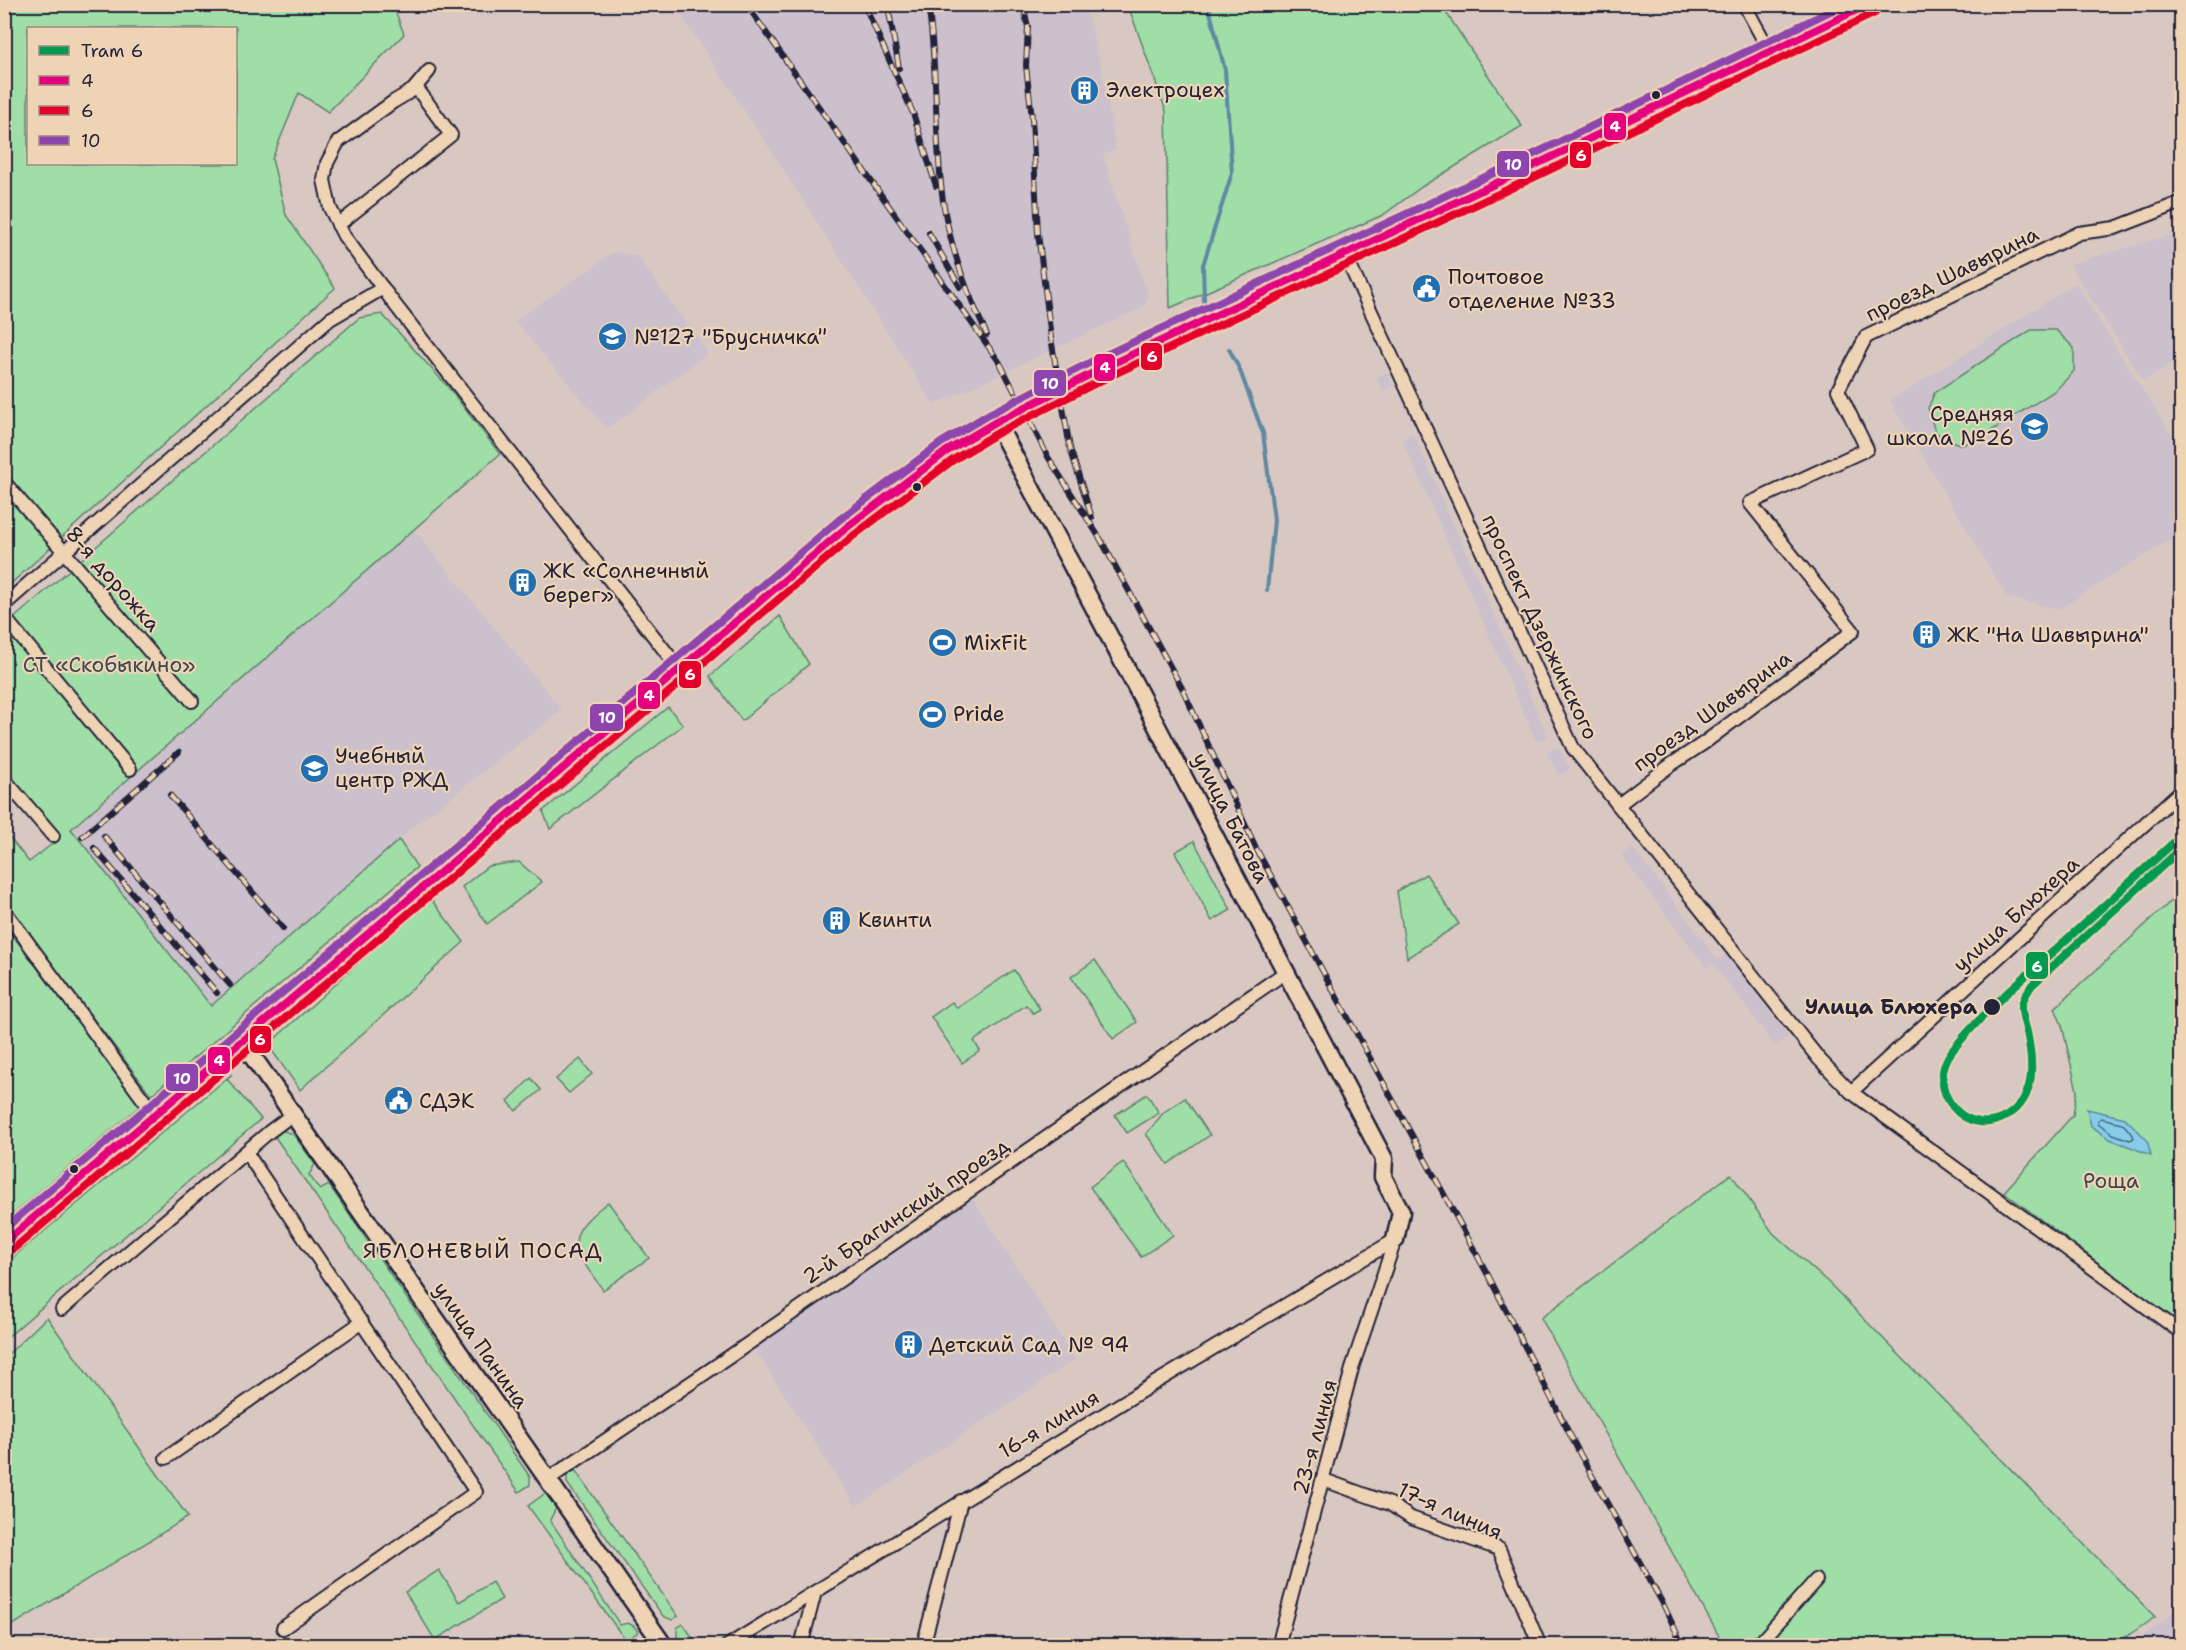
<svg xmlns="http://www.w3.org/2000/svg" width="2186" height="1650" font-family="'Shantell Sans',sans-serif">
  <style>
    .built { fill: #cbc0cb }
    .green { fill: #9fdea6; stroke: #608070; stroke-width: 1.5; fill-rule: evenodd }
    .water { fill: #86cce8; stroke: #5e88a3; stroke-width: 1.5 }
    .lines { fill: none; stroke-linecap: round; stroke-linejoin: round }
    .shore { stroke: #4a6680; stroke-width: 1.5 }
    .stream { stroke: #5e88a3; stroke-width: 4 }
    .street-casing { stroke: #22223b; stroke-width: 16 }
    .secondary-casing { stroke: #22223b; stroke-width: 21 }
    .primary-casing { stroke: #22223b; stroke-width: 22 }
    .street { stroke: #eed3b5; stroke-width: 12 }
    .secondary { stroke: #eed3b5; stroke-width: 16 }
    .primary { stroke: #fbdf96; stroke-width: 18 }
    .rail-casing { stroke: #22223b; stroke-width: 6 }
    .rail { stroke: #eed3b5; stroke-width: 4; stroke-dasharray: 11; stroke-linecap: butt }
    .bus-1-casing { stroke: #eed3b5; stroke-width: 12 }
    .bus-2-casing { stroke: #eed3b5; stroke-width: 12 }
    .bus-3-casing { stroke: #eed3b5; stroke-width: 12 }
    .bus-1 { stroke: #e5007d; stroke-width: 8 }
    .bus-2 { stroke: #e4002b; stroke-width: 8 }
    .bus-3 { stroke: #8e44ad; stroke-width: 8 }
    .tram-1-casing { stroke: #eed3b5; stroke-width: 12 }
    .tram-1 { stroke: #03994f; stroke-width: 8 }
    .bus-dot { fill: #22223b; stroke: #eed3b5; stroke-width: 2 }
    .labels { text-anchor: middle; dominant-baseline: central; stroke-width: 4.5; stroke-linejoin: round; paint-order: stroke }
    .poi-label { font-size: 21px; fill: #22223b; stroke: #eed3b5; text-anchor: start }
    .street-label { font-size: 21px; fill: #22223b; stroke: #eed3b5 }
    .park-label { font-size: 21px; fill: #3b4850; stroke: #eed3b5 }
    .stop-label { font-size: 21px; font-weight: bold; fill: #22223b; stroke: #eed3b5; text-anchor: end }
    .neighbourhood-label { font-size: 22px; letter-spacing: 1.5px; fill: #22223b; stroke: #eed3b5 }
    .line-badge { stroke: #eed3b5; stroke-width: 2 }
    .badge-label { font-size: 16px; text-anchor: middle; font-weight: bold; fill: #fff }
  </style>
  <rect width="100%" height="100%" fill="#d9c8c2"/>
  <filter id="ink" filterUnits="userSpaceOnUse"><feTurbulence type="fractalNoise" baseFrequency=".0167" numOctaves="2"/><feDisplacementMap in="SourceGraphic" scale="12" xChannelSelector="R" yChannelSelector="G"/><feConvolveMatrix kernelMatrix="1 2 1 2 8 2 1 2 1" color-interpolation-filters="sRGB"/></filter>
  <g filter="url(#ink)">
    <g class="built">
      <polygon points="674,5 1085,5 1102,70 1116,149 1103,155 1148,296 1144,307 934,405 770,149"/>
      <polygon points="2181,228 2181,356 2144,382 2069,264 2168,236"/>
      <polygon points="614,252 637,256 708,353 607,429 515,321"/>
      <polygon points="2076,283 2181,451 2181,533 2059,609 2007,597 1890,401"/>
      <polygon points="1387,372 1393,386 1382,391 1376,377"/>
      <polygon points="1413,433 1548,736 1536,741 1402,439"/>
      <polygon points="414,530 562,710 414,826 211,1006 71,829 357,578"/>
      <polygon points="1558,747 1570,769 1559,775 1547,753"/>
      <polygon points="1632,847 1718,960 1726,954 1788,1036 1775,1046 1713,963 1706,967 1621,855"/>
      <polygon points="971,1196 1075,1359 856,1507 753,1346"/>
      <polygon points="2181,1606 2181,1645 2132,1645"/>
    </g>
    <g class="green">
      <path d="M5,5H393L404,34L328,112L299,93L272,159L286,215L335,288L5,589ZM28,28H236V164H28Z"/>
      <polygon points="1128,5 1441,5 1522,126 1423,186 1383,215 1170,308 1166,111"/>
      <polygon points="382,314 448,387 500,454 71,829 211,1006 399,840 417,867 151,1095 14,913 5,897 5,832 29,862 56,841 5,780 5,626 359,318"/>
      <polygon points="2031,330 2056,330 2074,348 2074,371 2056,390 1980,438 1962,445 1948,440 1935,432 1928,408 1935,392"/>
      <polygon points="780,616 809,664 742,721 710,676"/>
      <polygon points="668,707 683,725 550,829 543,811"/>
      <polygon points="5,790 12,800 13,818 5,818"/>
      <polygon points="1194,841 1231,910 1212,921 1175,852"/>
      <polygon points="519,862 542,882 487,924 462,887 488,866"/>
      <polygon points="1426,874 1459,924 1407,958 1397,891"/>
      <polygon points="2181,892 2181,1325 2004,1192 2073,1115 2077,1091 2062,1025 2055,1008"/>
      <polygon points="430,898 464,942 300,1090 268,1045"/>
      <polygon points="4,924 141,1105 5,1221 4,1221"/>
      <polygon points="1095,960 1137,1022 1113,1039 1071,977"/>
      <polygon points="1014,970 1040,1009 1033,1013 1026,1005 974,1041 980,1051 962,1063 931,1017 952,1002 957,1008"/>
      <polygon points="580,1059 592,1074 569,1093 556,1079"/>
      <polygon points="232,1074 227,1079 261,1119 5,1339 5,1264"/>
      <polygon points="531,1078 541,1090 516,1111 508,1101"/>
      <polygon points="1147,1094 1159,1113 1127,1133 1115,1115"/>
      <polygon points="1185,1098 1210,1135 1168,1164 1146,1134 1164,1112"/>
      <polygon points="278,1129 293,1134 315,1164 309,1175 320,1190 329,1185 530,1477 530,1485 519,1492 273,1134"/>
      <polygon points="1123,1162 1173,1235 1141,1257 1090,1187"/>
      <polygon points="1731,1174 1773,1233 1830,1284 2155,1617 2114,1645 1724,1645 1541,1318"/>
      <path d="M608,1202L649,1258L603,1290C572,1247 561,1238 608,1202Z"/>
      <polygon points="47,1317 188,1517 5,1630 5,1357"/>
      <polygon points="575,1470 678,1616 672,1620 663,1616 567,1483 567,1475"/>
      <polygon points="547,1492 557,1506 550,1520 620,1625 628,1623 634,1626 638,1632 626,1641 528,1506"/>
      <polygon points="439,1570 459,1602 492,1582 502,1599 435,1640 405,1592"/>
      <polygon points="683,1624 698,1645 683,1645 677,1637 677,1628"/>
    </g>
    <polygon class="water" points="2087,1109 2125,1118 2147,1140 2151,1155 2110,1139 2091,1126"/>
    <g class="lines">
      <polygon class="shore" points="2101,1118 2122,1123 2133,1135 2134,1138 2130,1140 2113,1134 2098,1123 2098,1120"/>
      <g class="stream">
        <polyline points="1204,301 1203,265 1232,173 1225,70 1208,4"/>
        <polyline points="1229,349 1239,368 1263,433 1274,520 1267,590"/>
      </g>
      <defs>
        <g id="street">
          <polyline points="1744,4 1770,52"/>
          <polyline points="429,71 413,90 393,102 338,142 327,163 324,180 330,208 344,236 396,306 680,670"/>
          <polyline points="338,225 451,135 416,87"/>
          <polyline points="1344,253 1573,748 1819,1059 1851,1092 2182,1333"/>
          <polyline points="4,482 192,701"/>
          <polyline points="4,605 330,319 383,288"/>
          <polyline points="4,617 130,769"/>
          <polyline points="4,779 53,836"/>
          <polyline points="1618,805 1672,764 1704,743 1853,631 1750,503 1867,449 1838,390 1866,337 2079,233 2115,228 2182,202"/>
          <polyline points="4,910 154,1114"/>
          <polyline points="1851,1092 2182,790"/>
          <polyline points="246,1152 476,1492 283,1628"/>
          <polyline points="62,1309 269,1132 293,1114"/>
          <polyline points="166,1458 362,1322"/>
          <polyline points="547,1480 729,1357 1286,972"/>
          <polyline points="1324,1480 1390,1504 1411,1518 1499,1549 1540,1646"/>
          <polyline points="727,1646 1153,1384 1395,1240"/>
          <polyline points="801,1646 815,1592"/>
          <polyline points="923,1646 961,1501"/>
          <polyline points="1278,1646 1353,1365 1395,1240"/>
          <polyline points="1757,1646 1816,1580"/>
        </g>
        <g id="secondary">
          <path d="M996,422C1127,667 1254,913 1384,1159L1383,1177L1401,1212L1395,1240"/>
          <polyline points="241,1040 664,1646"/>
        </g>
        <polyline id="primary" points="4,1243 241,1040 846,528 947,451 996,422 1101,369 1537,164 1870,4"/>
      </defs>
      <use href="#street" class="street-casing"/>
      <use href="#secondary" class="secondary-casing"/>
      <use href="#primary" class="primary-casing"/>
      <use href="#street" class="street"/>
      <use href="#secondary" class="secondary"/>
      <use href="#primary" class="primary"/>
      <defs>
        <g id="rail">
          <polyline points="746,4 1000,363 1048,457 1101,540 1182,688 1258,852 1489,1277 1580,1454 1663,1604 1683,1646"/>
          <polyline points="864,4 913,113 936,186"/>
          <path d="M928,4C938,69 934,136 943,201C950,248 967,293 987,335"/>
          <polyline points="1023,4 1028,27 1026,66 1032,118 1038,233 1051,338 1070,448 1092,518"/>
          <polyline points="889,12 899,68"/>
          <polyline points="929,233 960,287"/>
          <polyline points="170,795 283,928"/>
          <polyline points="104,836 230,985"/>
          <polyline points="82,837 179,752"/>
          <polyline points="94,848 217,993"/>
        </g>
      </defs>
      <use href="#rail" class="rail-casing"/>
      <use href="#rail" class="rail"/>
      <defs>
        <polyline id="bus-1" points="4,1243 846,528 947,451 996,422 1101,369 1537,164 1869,4"/>
        <polyline id="bus-2" points="11,1251 853,536 953,460 1001,431 1106,378 1541,174 1875,13"/>
        <polyline id="bus-3" points="4,1229 839,520 941,443 991,413 1097,359 1532,155 1845,4"/>
      </defs>
      <use href="#bus-1" class="bus-1-casing"/>
      <use href="#bus-2" class="bus-2-casing"/>
      <use href="#bus-3" class="bus-3-casing"/>
      <use href="#bus-1" class="bus-1"/>
      <use href="#bus-2" class="bus-2"/>
      <use href="#bus-3" class="bus-3"/>
      <defs>
        <path id="tram-1" d="M2182,835C2140,873 2098,911 2056,949C2020,981 1982,1013 1952,1051C1923,1089 1966,1142 2008,1115C2037,1097 2033,1061 2027,1032C2025,1024 2021,1014 2022,1005C2023,998 2028,991 2032,985L2182,848"/>
      </defs>
      <use href="#tram-1" class="tram-1-casing"/>
      <use href="#tram-1" class="tram-1"/>
    </g>
  </g>
  <defs>
    <symbol id="building-disc" viewBox="-11 -11 22 22"><circle r="9.5" fill="#1f6fb2" stroke="#eed3b5"/><path d="M-4-6H4V6H1V3H-1V6H-4ZM-2.5-4.3h1.7v1.8h-1.7ZM.8-4.3h1.7v1.8H.8ZM-2.5-1h1.7V.8h-1.7ZM.8-1h1.7V.8H.8Z" fill="#fff"/></symbol>
    <symbol id="civic-disc" viewBox="-11 -11 22 22"><circle r="9.5" fill="#1f6fb2" stroke="#eed3b5"/><path d="M-.6-6.5H3V-4.5H.6V-3L4-1V1h2V6H-6V1h2V-1L-.6-3ZM-1.2 2.5V6h2.4V2.5Z" fill="#fff"/></symbol>
    <symbol id="school-disc" viewBox="-11 -11 22 22"><circle r="9.5" fill="#1f6fb2" stroke="#eed3b5"/><path d="M0-5L7-2L0 1L-7-2ZM-4 1L0 2.5L4 1V4Q0 6-4 4Z" fill="#fff"/></symbol>
    <symbol id="stadium-disc" viewBox="-11 -11 22 22"><circle r="9.5" fill="#1f6fb2" stroke="#eed3b5"/><path d="M0-5a6.5 5 0 1 0 0 10a6.5 5 0 1 0 0-10ZM-3.5-1.8h7v3.6h-7Z" fill="#fff"/></symbol>
    <symbol id="university-disc" viewBox="-11 -11 22 22"><circle r="9.5" fill="#1f6fb2" stroke="#eed3b5"/><path d="M0-5L7-2L0 1L-7-2ZM-4 1L0 2.5L4 1V4Q0 6-4 4Z" fill="#fff"/></symbol>
  </defs>
  <g fill-rule="evenodd">
    <use href="#building-disc" x="1068" y="74" width="33" height="33"/>
    <use href="#civic-disc" x="1410" y="272" width="33" height="33"/>
    <use href="#school-disc" x="596" y="320" width="33" height="33"/>
    <use href="#school-disc" x="2018" y="410" width="33" height="33"/>
    <use href="#building-disc" x="506" y="566" width="33" height="33"/>
    <use href="#building-disc" x="1910" y="618" width="33" height="33"/>
    <use href="#stadium-disc" x="926" y="626" width="33" height="33"/>
    <use href="#stadium-disc" x="916" y="698" width="33" height="33"/>
    <use href="#university-disc" x="298" y="752" width="33" height="33"/>
    <use href="#building-disc" x="820" y="904" width="33" height="33"/>
    <use href="#civic-disc" x="382" y="1084" width="33" height="33"/>
    <use href="#building-disc" x="892" y="1328" width="33" height="33"/>
  </g>
  <g class="bus-dot">
    <circle cx="1656" cy="95" r="5"/>
    <circle cx="917" cy="487" r="5"/>
    <circle cx="1992" cy="1007" r="9"/>
    <circle cx="74" cy="1169" r="5"/>
  </g>
  <g class="labels">
    <g class="poi-label">
      <text x="1106" y="90">Электроцех</text>
      <text x="1448" y="277">Почтовое<tspan x="1448" dy="24">отделение №33</tspan></text>
      <text x="634" y="337">№127 "Брусничка"</text>
      <text x="2014" y="414" text-anchor="end">Средняя<tspan x="2014" dy="24">школа №26</tspan></text>
      <text x="543" y="571">ЖК «Солнечный<tspan x="543" dy="24">берег»</tspan></text>
      <text x="1947" y="635">ЖК "На Шавырина"</text>
      <text x="964" y="643">MixFit</text>
      <text x="953" y="714">Pride</text>
      <text x="335" y="756">Учебный<tspan x="335" dy="24">центр РЖД</tspan></text>
      <text x="858" y="920">Квинти</text>
      <text x="419" y="1101">СДЭК</text>
      <text x="929" y="1345">Детский Сад № 94</text>
    </g>
    <g class="street-label">
      <text transform="translate(1952 274) rotate(-26)">проезд Шавырина</text>
      <text transform="translate(113 579) rotate(49)">8-я дорожка</text>
      <text transform="translate(1540 627) rotate(65)">проспект Дзержинского</text>
      <text transform="translate(1712 711) rotate(-36)">проезд Шавырина</text>
      <text transform="translate(1231 818) rotate(63)">улица Батова</text>
      <text transform="translate(2016 914) rotate(-42)">улица Блюхера</text>
      <text transform="translate(906 1211) rotate(-34)">2-й Брагинский проезд</text>
      <text transform="translate(481 1345) rotate(55)">улица Панина</text>
      <text transform="translate(1049 1424) rotate(-31)">16-я линия</text>
      <text transform="translate(1315 1437) rotate(-75)">23-я линия</text>
      <text transform="translate(1450 1511) rotate(24)">17-я линия</text>
    </g>
    <g class="park-label">
      <text x="109" y="665">СТ «Скобыкино»</text>
      <text x="2111" y="1181">Роща</text>
    </g>
    <g class="stop-label">
      <text x="1977" y="1007">Улица Блюхера</text>
    </g>
    <g class="neighbourhood-label">
      <text x="483" y="1250">ЯБЛОНЕВЫЙ ПОСАД</text>
    </g>
  </g>
  <g class="line-badge">
    <rect x="1603" y="112" width="24" height="29" rx="6" fill="#e5007d"/>
    <rect x="1569" y="141" width="23" height="28" rx="6" fill="#e4002b"/>
    <rect x="1496" y="150" width="34" height="28" rx="6" fill="#8e44ad"/>
    <rect x="1140" y="342" width="23" height="29" rx="6" fill="#e4002b"/>
    <rect x="1093" y="353" width="23" height="29" rx="6" fill="#e5007d"/>
    <rect x="1033" y="369" width="34" height="28" rx="6" fill="#8e44ad"/>
    <rect x="678" y="660" width="24" height="29" rx="6" fill="#e4002b"/>
    <rect x="637" y="681" width="24" height="29" rx="6" fill="#e5007d"/>
    <rect x="589" y="703" width="35" height="29" rx="6" fill="#8e44ad"/>
    <rect x="2025" y="951" width="24" height="29" rx="6" fill="#03994f"/>
    <rect x="249" y="1025" width="23" height="29" rx="6" fill="#e4002b"/>
    <rect x="207" y="1046" width="24" height="29" rx="6" fill="#e5007d"/>
    <rect x="165" y="1063" width="34" height="29" rx="6" fill="#8e44ad"/>
  </g>
  <g class="badge-label">
    <text x="1615" y="132">4</text>
    <text x="1581" y="161">6</text>
    <text x="1513" y="170">10</text>
    <text x="1152" y="362">6</text>
    <text x="1105" y="373">4</text>
    <text x="1050" y="389">10</text>
    <text x="690" y="680">6</text>
    <text x="649" y="701">4</text>
    <text x="607" y="723">10</text>
    <text x="2037" y="972">6</text>
    <text x="260" y="1045">6</text>
    <text x="219" y="1066">4</text>
    <text x="182" y="1084">10</text>
  </g>
  <rect width="2186" height="1650" fill="none" stroke="#eed3b5" stroke-width="24"/>
  <rect x="12" y="12" width="2162" height="1626" fill="none" stroke="#22223b" stroke-width="2" filter="url(#ink)"/>
  <rect x="27" y="27" width="210" height="138" fill="#eed3b5" stroke="#9c8c84" stroke-width="1.5"/>
  <rect x="39" y="46" width="30" height="9" fill="#03994f" stroke="#9c8c84" stroke-width="1.5"/>
  <text x="81" y="57" font-size="18" fill="#22223b">Tram 6</text>
  <rect x="39" y="76" width="30" height="9" fill="#e5007d" stroke="#9c8c84" stroke-width="1.5"/>
  <text x="81" y="87" font-size="18" fill="#22223b">4</text>
  <rect x="39" y="106" width="30" height="9" fill="#e4002b" stroke="#9c8c84" stroke-width="1.5"/>
  <text x="81" y="117" font-size="18" fill="#22223b">6</text>
  <rect x="39" y="136" width="30" height="9" fill="#8e44ad" stroke="#9c8c84" stroke-width="1.5"/>
  <text x="81" y="147" font-size="18" fill="#22223b">10</text>
</svg>
